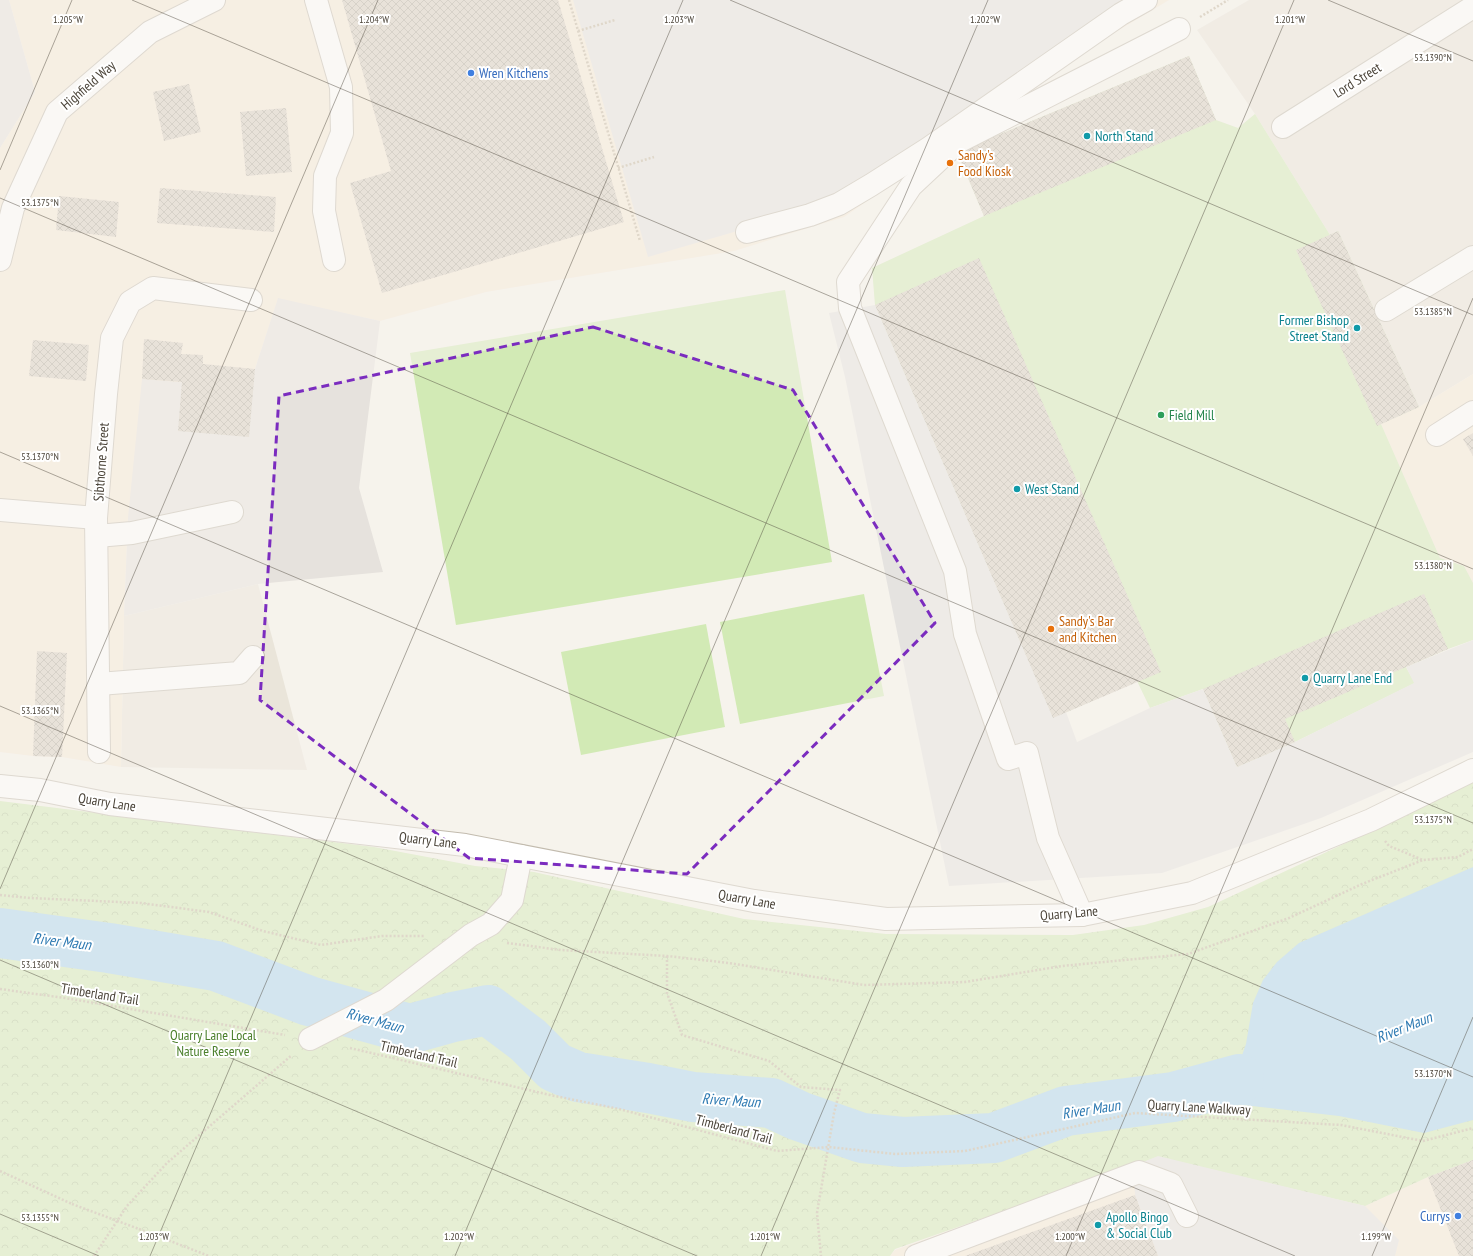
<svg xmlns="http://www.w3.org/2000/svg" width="1473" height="1256" font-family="'PT Sans Narrow',sans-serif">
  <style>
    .residential { fill: #eae5da }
    .commercial { fill: #f7ead8 }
    .industrial { fill: #e6e2dd }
    .park { fill: url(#park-crowns) }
    .garden { fill: #d2eab5 }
    .parking { fill: #e5e3e0 }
    .water { fill: #a9d4f2 }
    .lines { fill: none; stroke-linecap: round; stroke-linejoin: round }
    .river { stroke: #a9d4f2; stroke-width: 50 }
    .building { fill: url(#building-cross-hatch) }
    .minor-casing { stroke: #c2bbae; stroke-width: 24 }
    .path { stroke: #c4b79f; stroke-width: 2.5; stroke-dasharray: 2 2; stroke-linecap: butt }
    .minor { stroke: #fff; stroke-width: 22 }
    .path-bridge { stroke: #c4b79f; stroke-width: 2.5; stroke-dasharray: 2 2; stroke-linecap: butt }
    .marked { fill: none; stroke: #7b2cbf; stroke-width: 3; stroke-dasharray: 8 5; stroke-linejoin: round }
    .ticks { fill: none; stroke: #4b4439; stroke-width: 1; stroke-opacity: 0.45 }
    .shop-dot { fill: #3f7fe0; stroke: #fff; stroke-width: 1.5 }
    .culture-dot { fill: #0f9aa8; stroke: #fff; stroke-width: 1.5 }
    .food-dot { fill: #e8710a; stroke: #fff; stroke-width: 1.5 }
    .leisure-dot { fill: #2e9e5b; stroke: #fff; stroke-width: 1.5 }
    .labels { text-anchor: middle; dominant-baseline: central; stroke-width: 4; stroke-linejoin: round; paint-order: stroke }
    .shop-label { font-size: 14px; fill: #366cbe; stroke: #fff; text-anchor: start }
    .street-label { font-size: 14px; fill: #4b4439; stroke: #fff }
    .culture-label { font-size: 14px; fill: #0d838f; stroke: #fff; text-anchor: start }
    .food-label { font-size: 14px; fill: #c56008; stroke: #fff; text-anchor: start }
    .leisure-label { font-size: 14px; fill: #27864d; stroke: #fff; text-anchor: start }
    .park-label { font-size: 14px; fill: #4a7f2a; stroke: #fff }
    .water-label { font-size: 15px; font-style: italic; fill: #2e7ab2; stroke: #fff }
    .ticks-label { font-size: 10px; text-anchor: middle; fill: #4b4439; stroke: #fff; stroke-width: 4; stroke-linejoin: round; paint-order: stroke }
  </style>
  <defs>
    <pattern id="park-crowns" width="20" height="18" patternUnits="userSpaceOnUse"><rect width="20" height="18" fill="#d2eab5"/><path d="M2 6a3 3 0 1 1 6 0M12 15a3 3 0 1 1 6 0" fill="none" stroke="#b6ca9c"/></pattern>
    <pattern id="building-cross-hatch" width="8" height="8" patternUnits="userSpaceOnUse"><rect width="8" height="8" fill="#d8cfc1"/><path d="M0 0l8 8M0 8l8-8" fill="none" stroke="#b1aa9e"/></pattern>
  </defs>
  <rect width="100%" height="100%" fill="#f6f3ec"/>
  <g class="residential">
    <polygon points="1249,0 1473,0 1473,374 1419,407 1337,231 1330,235 1255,114 1197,30"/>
    <polygon points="258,584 307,770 121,767 124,616"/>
  </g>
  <g class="commercial">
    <polygon points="9,0 1169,0 1094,45 844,217 734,251 486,292 380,321 278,299 255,369 128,518 124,616 121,767 62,757 33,756 0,752 0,148 35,92"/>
    <polygon points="1473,374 1473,583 1464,566 1440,558 1381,424 1419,407"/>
    <polygon points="1158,1156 1365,1206 1428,1177 1473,1160 1473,1256 890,1256 895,1250"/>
  </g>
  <g class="industrial">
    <polygon points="0,0 9,0 35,92 0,148"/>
    <polygon points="278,298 380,321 359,488 383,572 258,584 124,616 128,518 142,379 201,384 255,369"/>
  </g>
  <polygon class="park" points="1473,778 1473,1160 1428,1177 1365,1206 1158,1157 895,1249 890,1256 0,1256 0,801 374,847 475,866 534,872 744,919 886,934 1073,935 1144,925 1208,907 1346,843"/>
  <g class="garden">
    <polygon points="1189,56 1216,120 1238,128 1255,114 1330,235 1338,231 1419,407 1381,424 1440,558 1464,566 1473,583 1473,640 1448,649 1406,667 1415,683 1295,742 1237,767 1203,689 1150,708 1137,681 1053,718 875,305 872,268 984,216 957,152"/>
    <polygon points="785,290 832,562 456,625 410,353"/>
    <polygon points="864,594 884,696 740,724 720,622"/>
    <polygon points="706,624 725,727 581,755 561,652"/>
  </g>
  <g class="parking">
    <polygon points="573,0 1138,0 837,202 648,257"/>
    <polygon points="875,305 1053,717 1066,712 1077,742 1150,708 1203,689 1237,767 1295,742 1414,683 1406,667 1473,640 1473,752 1321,818 1162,873 949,886 845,377 829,313"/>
    <polygon points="1158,1156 1365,1206 1399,1240 1395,1256 1158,1256 1135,1195 1133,1166"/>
  </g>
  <polygon class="water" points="1473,867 1473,1120 1424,1133 1339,1116 1173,1097 1192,1082 1220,1077 1238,1067 1246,1044 1253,1003 1263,980 1277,962 1299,943"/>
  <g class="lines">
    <polyline class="river" points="0,933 109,948 216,966 309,1001 410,1029 453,1017 488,1010 528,1040 555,1067 578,1077 648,1088 693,1097 771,1103 799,1116 862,1138 903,1142 994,1138 1066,1111 1173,1097 1239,1079"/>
  </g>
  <g class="building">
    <polygon points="342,0 558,0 624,222 382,293 350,183 391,171"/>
    <polygon points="1189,56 1216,120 984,216 957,152"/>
    <polygon points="189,84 201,132 164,141 153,92"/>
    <polygon points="286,108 292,172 246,176 240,112"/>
    <polygon points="160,188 276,197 274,232 157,223"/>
    <polygon points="59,196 119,202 116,237 56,230"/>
    <polygon points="1338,231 1419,407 1377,426 1296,250"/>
    <polygon points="979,258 1161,672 1053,718 875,305"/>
    <polygon points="144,339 183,343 181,354 203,355 203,364 255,369 249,437 178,431 182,382 142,379"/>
    <polygon points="33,340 89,345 86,381 29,376"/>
    <polygon points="1473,433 1473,456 1463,439"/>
    <polygon points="1424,594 1448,649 1285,719 1295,742 1237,767 1203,689"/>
    <polygon points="37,651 67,653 62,757 33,756"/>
    <polygon points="1473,1160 1473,1256 1459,1256 1428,1177"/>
    <polygon points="1135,1195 1158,1256 965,1256"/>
  </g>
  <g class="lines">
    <defs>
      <g id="minor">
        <polyline points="316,0 341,87 342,133 325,176 324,211 334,260"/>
        <polyline points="1283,127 1473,7"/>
        <polyline points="747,232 810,215 839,204 871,185 929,148 1121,14 1146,0"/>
        <polyline points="0,260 13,208 57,112 150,32 214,0"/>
        <polyline points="1386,310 1473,257"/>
        <polyline points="1437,435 1473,412"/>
        <polyline points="0,510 96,518"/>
        <polyline points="97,536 132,533 232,512"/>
        <polyline points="99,684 239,673 253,657"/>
        <polyline points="99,752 96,518 106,394 112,338 130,302 153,288 251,300"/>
        <polyline points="0,786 40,790 110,804 465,845 754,901 886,919 980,917 1082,915 1192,893 1371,820 1473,770"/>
        <polyline points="1082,915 1048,838 1027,753 1008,759 965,634 955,571 850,308 848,282 911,186 958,142 1179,29"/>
        <polyline points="310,1039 386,1000 471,935 491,924 512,900 521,856"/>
        <polyline points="916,1256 1139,1172 1171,1184 1187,1216"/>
      </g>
    </defs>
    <use href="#minor" class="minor-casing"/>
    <g class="path">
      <polyline points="569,0 640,241"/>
      <polyline points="1200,17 1228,0"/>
      <polyline points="578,31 615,20"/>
      <polyline points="618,168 654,157"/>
      <polyline points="1385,841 1389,846 1423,860 1458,857 1473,849"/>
      <polyline points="0,895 30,898 141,903 209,912 263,931 321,945 382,936 425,936"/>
      <polyline points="507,943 561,950 667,956 729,963 864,985 965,982 1062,966 1188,954 1289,918 1362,884 1423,860"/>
      <polyline points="667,956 667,993 682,1035 769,1061 801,1087 840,1090 834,1113 817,1213 821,1256"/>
      <polyline points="0,989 65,998 285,1035"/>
      <polyline points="350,1048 550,1095 619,1109 777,1151 829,1147 895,1154 965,1151 1135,1113 1341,1125 1423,1141 1473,1128"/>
      <polyline points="0,1171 72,1204"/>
      <polyline points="139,1229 209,1256"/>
      <polyline points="94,1256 127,1206 167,1163 292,1055"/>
    </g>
    <use href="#minor" class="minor"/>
    <polyline class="path-bridge" points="72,1204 139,1229"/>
  </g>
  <path d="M0 0H1473V1256H0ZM593,327L793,390L935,623L687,874L469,858L260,700L279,396Z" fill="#f6f3ec" fill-opacity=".55" fill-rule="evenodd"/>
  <path class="marked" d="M593,327L793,390L935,623L687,874L469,858L260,700L279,396Z"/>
  <path class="ticks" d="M132,0L1473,569M730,0L1473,315M1328,0L1473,61M0,170L72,0M0,198L1473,823M0,452L1473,1077M0,706L1295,1256M0,889L378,0M0,960L697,1256M0,1214L99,1256M150,1256L683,0M455,1256L988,0M761,1256L1294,0M1066,1256L1473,298M1372,1256L1473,1017"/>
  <g class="shop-dot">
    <circle cx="471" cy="73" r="4"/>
    <circle cx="1458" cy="1216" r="4"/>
  </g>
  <g class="culture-dot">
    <circle cx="1087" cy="136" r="4"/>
    <circle cx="1357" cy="328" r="4"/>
    <circle cx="1017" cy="489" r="4"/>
    <circle cx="1305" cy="678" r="4"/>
    <circle cx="1098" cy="1225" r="4"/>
  </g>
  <g class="food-dot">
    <circle cx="950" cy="163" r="4"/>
    <circle cx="1051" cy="629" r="4"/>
  </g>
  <circle class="leisure-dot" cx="1161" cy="415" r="4"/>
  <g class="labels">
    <g class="shop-label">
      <text x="479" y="73">Wren Kitchens</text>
      <text x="1450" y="1216" text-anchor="end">Currys</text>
    </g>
    <g class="street-label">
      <text transform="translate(1357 80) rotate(-32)">Lord Street</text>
      <text transform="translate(88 85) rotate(-41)">Highfield Way</text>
      <text transform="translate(101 462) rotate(-86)">Sibthorne Street</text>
      <text transform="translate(107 802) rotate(9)">Quarry Lane</text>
      <text transform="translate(428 840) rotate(7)">Quarry Lane</text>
      <text transform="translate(747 899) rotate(10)">Quarry Lane</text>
      <text transform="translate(1069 913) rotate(-5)">Quarry Lane</text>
      <text transform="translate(100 994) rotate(9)">Timberland Trail</text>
      <text transform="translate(419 1054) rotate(13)">Timberland Trail</text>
      <text transform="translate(1199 1107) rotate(3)">Quarry Lane Walkway</text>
      <text transform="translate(734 1129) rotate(15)">Timberland Trail</text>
    </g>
    <g class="culture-label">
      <text x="1095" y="136">North Stand</text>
      <text x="1349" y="320" text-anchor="end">Former Bishop<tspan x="1349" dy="16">Street Stand</tspan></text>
      <text x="1025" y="489">West Stand</text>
      <text x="1313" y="678">Quarry Lane End</text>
      <text x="1106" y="1217">Apollo Bingo<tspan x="1106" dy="16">&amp; Social Club</tspan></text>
    </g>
    <g class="food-label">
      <text x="958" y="155">Sandy's<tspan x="958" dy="16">Food Kiosk</tspan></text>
      <text x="1059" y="621">Sandy's Bar<tspan x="1059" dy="16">and Kitchen</tspan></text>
    </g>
    <g class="leisure-label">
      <text x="1169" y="415">Field Mill</text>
    </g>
    <g class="park-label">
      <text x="213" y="1035">Quarry Lane Local<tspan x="213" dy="16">Nature Reserve</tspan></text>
    </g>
    <g class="water-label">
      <text transform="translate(62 941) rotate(7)">River Maun</text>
      <text transform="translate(375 1020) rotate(15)">River Maun</text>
      <text transform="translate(1404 1027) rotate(-22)">River Maun</text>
      <text transform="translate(731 1100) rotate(4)">River Maun</text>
      <text transform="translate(1091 1109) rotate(-9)">River Maun</text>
    </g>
  </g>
  <g class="ticks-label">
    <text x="68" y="23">1.205°W</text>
    <text x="374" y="23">1.204°W</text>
    <text x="679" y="23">1.203°W</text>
    <text x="985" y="23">1.202°W</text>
    <text x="1290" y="23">1.201°W</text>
    <text x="1433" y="61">53.1390°N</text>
    <text x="40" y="206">53.1375°N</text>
    <text x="1433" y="315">53.1385°N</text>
    <text x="40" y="460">53.1370°N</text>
    <text x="1433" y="569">53.1380°N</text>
    <text x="40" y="714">53.1365°N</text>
    <text x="1433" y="823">53.1375°N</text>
    <text x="40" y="968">53.1360°N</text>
    <text x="1433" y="1077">53.1370°N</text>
    <text x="40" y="1221">53.1355°N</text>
    <text x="154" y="1240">1.203°W</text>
    <text x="459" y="1240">1.202°W</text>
    <text x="765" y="1240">1.201°W</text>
    <text x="1070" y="1240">1.200°W</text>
    <text x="1376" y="1240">1.199°W</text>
  </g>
</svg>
